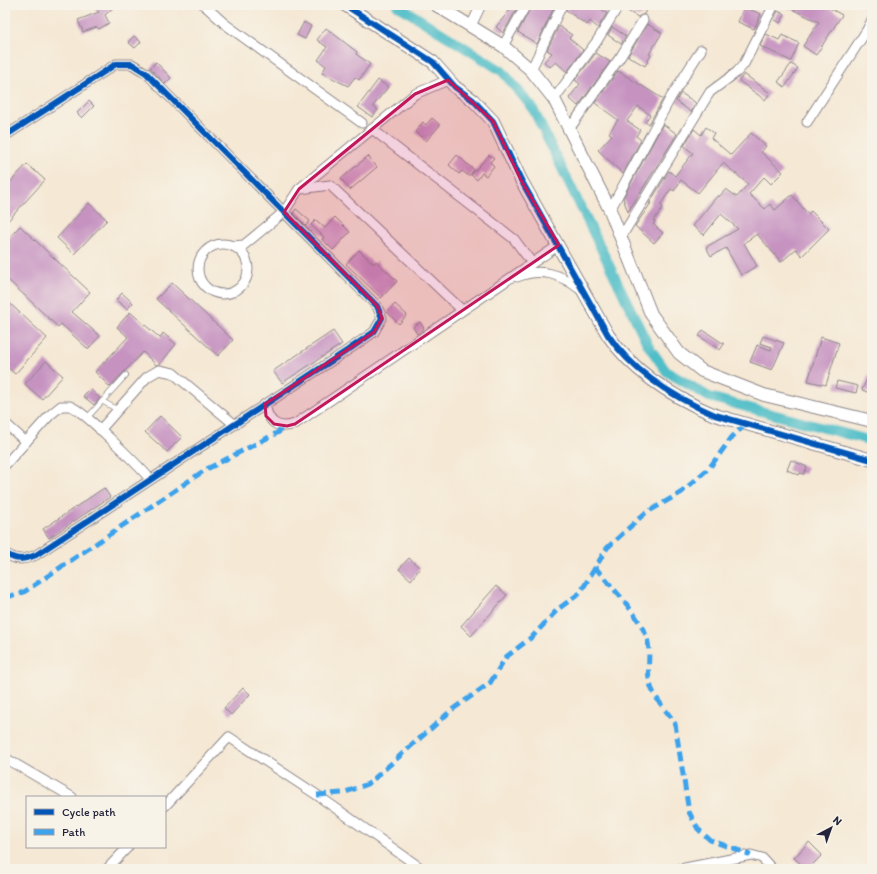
<svg xmlns="http://www.w3.org/2000/svg" width="877" height="874" font-family="Itim,sans-serif">
  <style>
    .lines { fill: none; stroke-linecap: round; stroke-linejoin: round }
    .canal { stroke: #50bec8; stroke-width: 10 }
    .building { fill: #c693c1 }
    .service-casing { stroke: #8c8588; stroke-width: 6 }
    .minor-casing { stroke: #8c8588; stroke-width: 11 }
    .tertiary-casing { stroke: #8c8588; stroke-width: 14 }
    .service { stroke: #fff; stroke-width: 4.5 }
    .minor { stroke: #fff; stroke-width: 9 }
    .tertiary { stroke: #fff; stroke-width: 12 }
    .quiet { stroke: #3ea2ec; stroke-width: 5; stroke-dasharray: 10 5; stroke-linecap: butt }
    .cycleway-casing { stroke: #f7f3e8; stroke-width: 8 }
    .cycleway { stroke: #0057b8; stroke-width: 6 }
    .marked { fill: #c2185b; fill-opacity: 0.2; stroke: #c2185b; stroke-width: 3; stroke-linejoin: round }
  </style>
  <rect width="100%" height="100%" fill="#f7f3e8"/>
  <filter id="ink" filterUnits="userSpaceOnUse"><feTurbulence type="fractalNoise" baseFrequency=".025" numOctaves="2"/><feDisplacementMap in="SourceGraphic" scale="8" xChannelSelector="R" yChannelSelector="G"/><feConvolveMatrix kernelMatrix="1 2 1 2 8 2 1 2 1" color-interpolation-filters="sRGB"/></filter>
  <filter id="wash" filterUnits="userSpaceOnUse"><feTurbulence type="fractalNoise" baseFrequency=".012" numOctaves="4" result="noise"/><feDisplacementMap in="SourceGraphic" scale="16" xChannelSelector="R" yChannelSelector="G"/><feGaussianBlur stdDeviation="0.9" result="paint"/><feColorMatrix in="noise" values="0 0 0 0 0 0 0 0 0 0 0 0 0 0 0 0 0 1.4 0 .05"/><feComposite in="paint" operator="in"/></filter>
  <g filter="url(#wash)">
    <rect width="100%" height="100%" fill="#f5e8d4"/>
    <g class="lines">
      <polyline class="canal" points="397,5 502,71 532,107 648,345 666,371 709,397 872,441"/>
    </g>
    <g id="blocks">
      <g class="building">
        <polygon points="92,5 116,5 105,15 109,23 99,29 97,27 83,32 78,20 99,12"/>
        <polygon points="518,5 519,5 503,33 496,27 513,6 516,8"/>
        <polygon points="532,5 555,5 537,44 518,32"/>
        <polygon points="568,5 595,5 607,13 598,28 590,21 587,25 566,10"/>
        <polygon points="625,5 649,5 644,14 638,17 624,9"/>
        <polygon points="783,5 824,5 842,15 816,55 803,46 819,22"/>
        <polygon points="744,7 761,14 754,29 738,22"/>
        <polygon points="778,11 785,15 780,23 774,19"/>
        <polygon points="304,22 311,26 305,39 297,35"/>
        <polygon points="647,24 662,33 649,54 651,55 645,66 628,56"/>
        <polygon points="559,26 572,35 569,38 583,50 567,72 556,62 550,67 544,62 552,53 547,50"/>
        <polygon points="612,27 626,36 621,44 608,35"/>
        <polygon points="326,28 357,52 356,54 370,64 359,80 355,77 348,86 322,73 326,66 318,60 327,47 317,40"/>
        <polygon points="766,34 779,40 782,35 799,43 791,61 760,46"/>
        <polygon points="134,36 141,42 135,48 128,42"/>
        <polygon points="596,53 610,62 578,106 569,98 580,84 575,80"/>
        <polygon points="156,62 171,78 165,84 150,68"/>
        <polygon points="791,64 798,68 785,87 778,82"/>
        <polygon points="618,71 663,99 649,124 645,122 650,115 638,106 627,121 640,130 636,136 641,140 623,174 598,150 612,135 609,133 618,120 595,103"/>
        <polygon points="744,74 770,93 765,100 739,81"/>
        <polygon points="378,80 388,87 373,106 378,110 372,117 358,107"/>
        <polygon points="681,93 696,103 691,112 676,101"/>
        <polygon points="89,101 94,106 82,118 77,113"/>
        <polygon points="432,118 440,125 426,141 415,132 423,122 426,125"/>
        <polygon points="663,124 677,134 628,212 623,198"/>
        <polygon points="706,127 714,133 711,138 731,155 751,133 766,146 761,152 783,172 771,184 764,177 749,194 765,209 770,204 775,210 792,195 808,214 811,211 829,229 802,256 796,249 781,262 757,234 744,243 757,266 741,275 726,248 711,256 706,247 738,229 721,214 704,235 693,226 718,195 719,197 726,189 737,197 748,184 723,163 698,193 681,180 674,191 671,189 660,205 663,207 654,220 655,222 653,224 663,233 654,243 635,226 651,203 649,204 669,171 675,176 693,153 684,146 694,129 701,135"/>
        <polygon points="457,155 474,170 469,176 462,171 459,174 449,165"/>
        <polygon points="489,155 494,158 490,162 494,166 486,176 482,173 477,180 471,175"/>
        <polygon points="368,156 377,167 350,190 341,179"/>
        <polygon points="27,164 45,180 5,224 5,188"/>
        <polygon points="89,203 107,220 74,254 57,238"/>
        <polygon points="296,209 310,221 306,226 293,213"/>
        <polygon points="335,217 350,232 333,250 322,239 324,237 311,225 316,220 325,228"/>
        <polygon points="20,226 90,292 72,312 100,336 88,349 61,324 58,327 5,277 5,242"/>
        <polygon points="359,250 374,264 376,261 397,281 381,298 346,264"/>
        <polygon points="172,283 233,340 218,356 156,299"/>
        <polygon points="122,293 133,303 127,309 116,300"/>
        <polygon points="5,299 47,338 15,374 5,365"/>
        <polygon points="395,304 407,315 399,324 387,312"/>
        <polygon points="130,312 160,338 163,333 176,344 160,364 156,365 143,352 110,387 95,372 128,337 117,327"/>
        <polygon points="420,322 424,328 417,334 413,327"/>
        <polygon points="703,330 724,344 720,350 699,336"/>
        <polygon points="333,331 342,344 282,383 273,371"/>
        <polygon points="763,336 784,343 772,370 750,362 757,345 771,350 772,347 760,343"/>
        <polygon points="821,337 839,343 826,385 808,381"/>
        <polygon points="46,361 63,376 42,399 25,384"/>
        <polygon points="872,368 872,394 862,390"/>
        <polygon points="837,381 858,386 856,393 835,388"/>
        <polygon points="90,389 100,398 94,405 83,396"/>
        <polygon points="160,416 182,437 167,452 145,432"/>
        <polygon points="791,460 807,467 804,474 800,473 799,475 787,470"/>
        <polygon points="104,488 110,497 49,538 43,529"/>
        <polygon points="409,558 420,568 411,580 399,569"/>
        <polygon points="496,586 507,595 471,636 461,626"/>
        <polygon points="243,688 250,694 231,715 224,708"/>
        <polygon points="809,842 822,855 808,869 794,869 801,864 794,858"/>
      </g>
    </g>
  </g>
  <g filter="url(#ink)">
    <use href="#blocks" fill-opacity="0" stroke="#8c8588" stroke-width="1"/>
    <g class="lines">
      <defs>
        <g id="service">
          <polyline points="102,401 118,410"/>
          <polyline points="87,418 126,375"/>
        </g>
        <g id="minor">
          <polyline points="204,5 225,24 362,123"/>
          <polyline points="471,26 481,5"/>
          <polyline points="503,46 526,5"/>
          <polyline points="531,70 562,5"/>
          <polyline points="554,99 597,41 619,5"/>
          <polyline points="807,122 867,30 872,20"/>
          <polyline points="570,128 621,56 643,20"/>
          <polyline points="372,129 514,239 532,263"/>
          <path d="M5,136L116,64H132L146,73L377,306L382,318L374,332L348,350L36,555C24,560 16,561 5,553"/>
          <polyline points="300,189 330,185 462,310"/>
          <polyline points="610,210 671,97 701,50"/>
          <polyline points="620,239 710,92 737,72 744,64 774,5"/>
          <circle cx="223" cy="269" r="25"/>
          <polyline points="232,246 244,245 284,212 299,189 415,94 448,80"/>
          <path d="M517,277C541,267 561,274 581,290"/>
          <path d="M265,404C268,422 277,430 295,424L559,245"/>
          <polyline points="5,423 26,442"/>
          <polyline points="100,430 147,377 159,370 173,373 234,424"/>
          <path d="M5,465L50,415L61,406C63,406 67,406 70,406C83,410 139,466 150,479"/>
          <polyline points="5,758 72,797"/>
          <polyline points="165,806 229,737 317,795 422,869"/>
          <polyline points="107,869 128,847"/>
          <polyline points="680,869 751,855 762,858 772,869"/>
        </g>
        <g id="tertiary">
          <path d="M345,5L433,62L455,87L473,100L493,121L521,180L608,335C633,372 675,398 715,415L872,460"/>
          <polyline points="436,5 503,46 531,70 554,99 610,210 651,314 679,353 702,371 764,395 872,421"/>
        </g>
      </defs>
      <use href="#service" class="service-casing"/>
      <use href="#minor" class="minor-casing"/>
      <use href="#tertiary" class="tertiary-casing"/>
      <use href="#service" class="service"/>
      <use href="#minor" class="minor"/>
      <use href="#tertiary" class="tertiary"/>
      <g class="quiet">
        <path d="M595,567C612,588 634,609 645,633C652,647 647,665 649,679C652,698 666,708 675,724L689,812L698,829L710,840L751,855"/>
        <polyline points="5,595 10,596 24,592 205,470 279,432 281,425"/>
        <polyline points="317,795 343,793 368,784 453,709 490,683 506,657 533,636 558,609 580,593 607,548 644,514 682,492 710,467 732,437 746,424"/>
      </g>
      <defs>
        <g id="cycleway">
          <path d="M345,5L433,62L455,87L473,100L493,121L521,180L608,335C633,372 675,398 715,415L872,460"/>
          <path d="M5,136L116,64H132L146,73L377,306L382,318L374,332L348,350L36,555C24,560 16,561 5,553"/>
        </g>
      </defs>
      <use href="#cycleway" class="cycleway-casing"/>
      <use href="#cycleway" class="cycleway"/>
    </g>
  </g>
  <path class="marked" d="M448,80L493,121L521,180L559,245L295,424L287,426L274,424L266,416L265,404L374,332L382,318L377,306L284,212L299,189L415,94Z"/>
  <rect width="877" height="874" fill="none" stroke="#f7f3e8" stroke-width="20"/>
  <rect x="26" y="796" width="140" height="52" fill="#f7f3e8" stroke="#a29fa3"/>
  <rect x="34" y="809" width="20" height="6" fill="#0057b8" stroke="#a29fa3"/>
  <text x="62" y="816" font-size="12" fill="#22223b">Cycle path</text>
  <rect x="34" y="829" width="20" height="6" fill="#3ea2ec" stroke="#a29fa3"/>
  <text x="62" y="836" font-size="12" fill="#22223b">Path</text>
  <g transform="translate(831 828) rotate(41)" stroke="#f7f3e8" stroke-width="3" paint-order="stroke">
  <path d="M0-3L7 15L0 10L-7 15Z" fill="#22223b"/>
  <text y="-6" font-size="11" font-weight="bold" text-anchor="middle" fill="#22223b">N</text>
  </g>
</svg>
